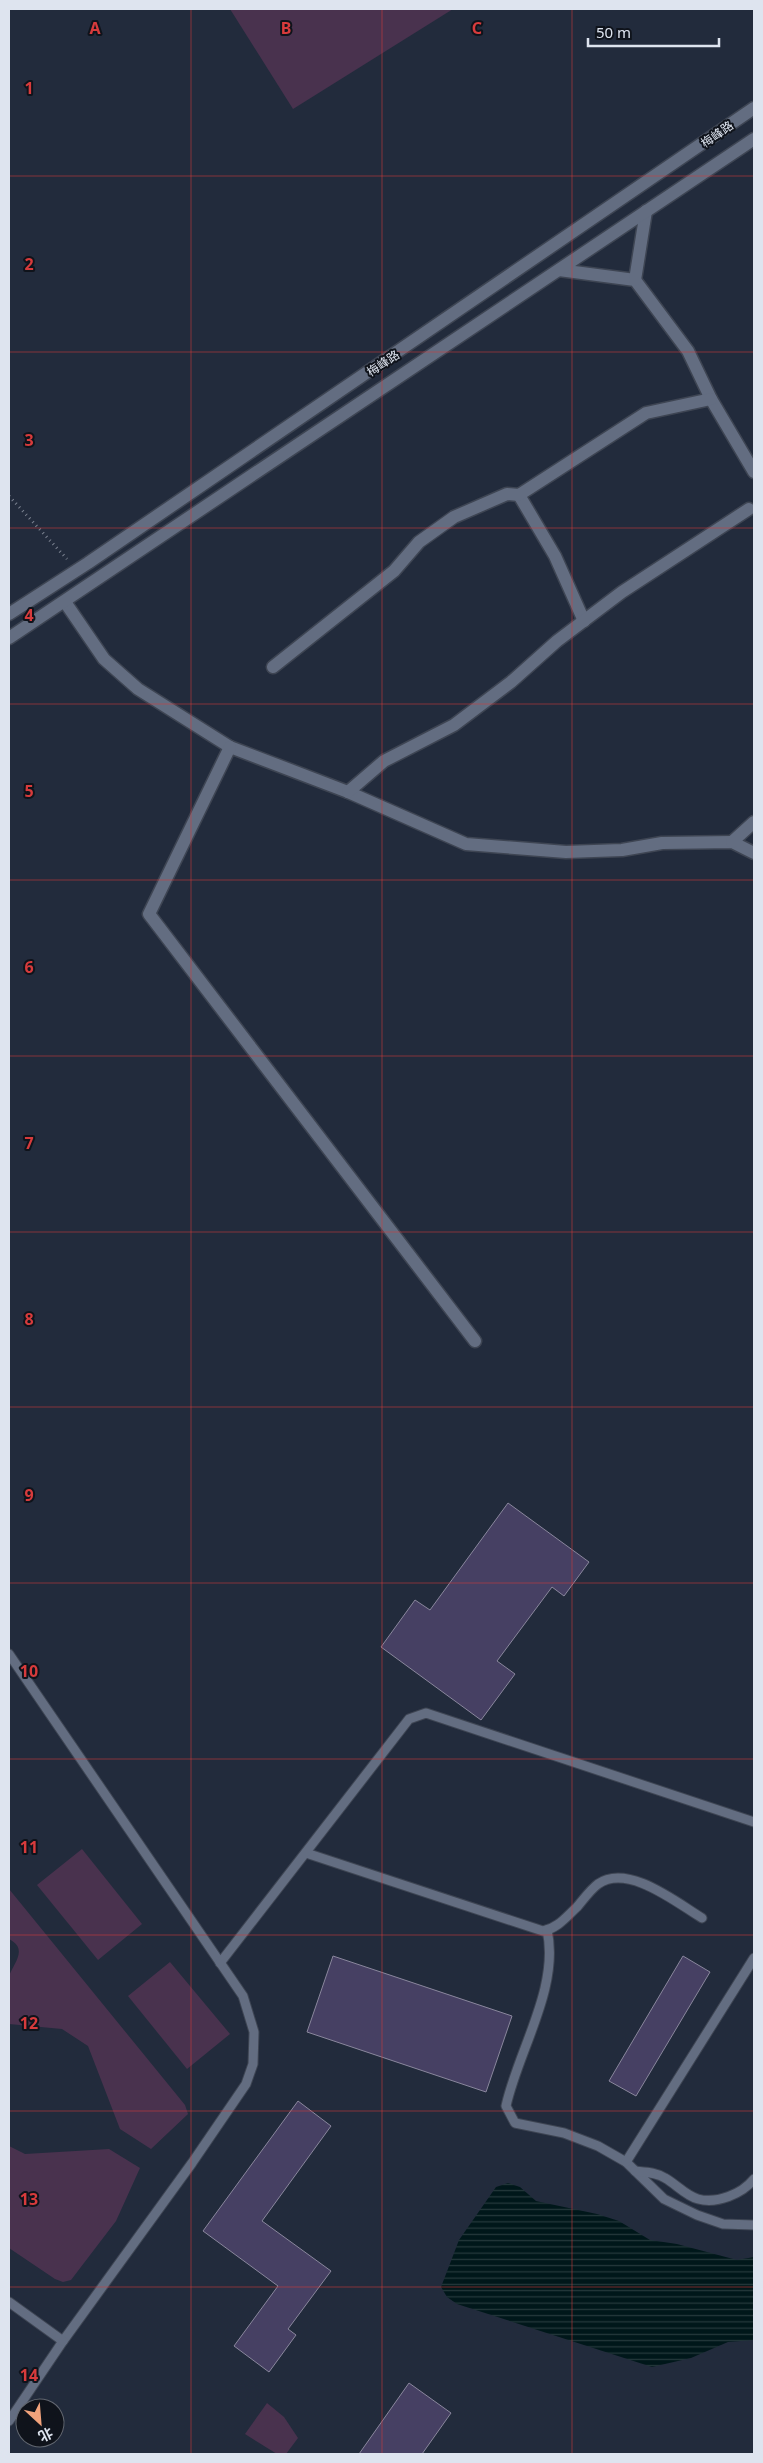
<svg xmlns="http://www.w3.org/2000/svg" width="763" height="2463" font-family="'Noto Sans','Noto Sans SC',sans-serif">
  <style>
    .grass { fill: #49324e }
    .water { fill: url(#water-rules) }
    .building { fill: #464063; stroke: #8a879d }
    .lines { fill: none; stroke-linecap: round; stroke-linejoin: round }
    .service-casing { stroke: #3e4553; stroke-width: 11 }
    .minor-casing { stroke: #3e4553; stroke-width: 15 }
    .secondary-casing { stroke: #3e4553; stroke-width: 15 }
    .path { stroke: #7c8391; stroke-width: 3; stroke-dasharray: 1 4; stroke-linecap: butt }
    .service { stroke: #636d81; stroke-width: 9 }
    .minor { stroke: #636d81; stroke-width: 12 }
    .secondary { stroke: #636d81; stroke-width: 12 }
    .grid { fill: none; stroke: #d73b3c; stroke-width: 1; stroke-opacity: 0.55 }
    .labels { text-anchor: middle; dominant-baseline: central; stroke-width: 4; stroke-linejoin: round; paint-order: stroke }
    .street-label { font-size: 12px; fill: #dee4ef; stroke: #0f131b }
    .grid-label { font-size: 16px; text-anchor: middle; font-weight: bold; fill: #d73b3c; stroke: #0f131b; stroke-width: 4; stroke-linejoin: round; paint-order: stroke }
  </style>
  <defs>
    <pattern id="water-rules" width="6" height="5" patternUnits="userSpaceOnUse" patternTransform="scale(1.25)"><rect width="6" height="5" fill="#00171a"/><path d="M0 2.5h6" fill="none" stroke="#25393c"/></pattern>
  </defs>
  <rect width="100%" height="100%" fill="#222b3c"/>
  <g class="grass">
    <polygon points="230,9 453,9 293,109"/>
    <polygon points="82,1849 142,1924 98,1960 37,1885"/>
    <path d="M9,1889L185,2105L188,2114L151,2149L120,2129L88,2046L62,2029L9,2024C9,2012 5,1987 9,1976C13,1964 29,1949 9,1939Z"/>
    <polygon points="170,1962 230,2034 187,2069 128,1996"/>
    <polygon points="9,2146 25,2154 109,2149 140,2168 116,2221 71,2280 63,2282 55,2279 9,2248"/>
    <polygon points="267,2403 284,2417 298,2438 286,2454 277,2454 245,2434"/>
  </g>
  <polygon class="water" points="508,2183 520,2187 536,2201 597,2214 619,2221 650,2240 677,2244 737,2260 754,2257 754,2340 728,2342 691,2358 652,2367 457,2304 447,2297 441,2287 459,2240 496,2187"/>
  <g class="building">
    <polygon points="508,1503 589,1562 564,1596 552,1587 497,1661 515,1674 481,1720 381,1647 415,1600 430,1610"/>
    <polygon points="333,1956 512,2016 486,2092 307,2032"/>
    <polygon points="683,1956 710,1972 636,2096 609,2081"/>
    <polygon points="298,2101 331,2126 262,2221 331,2271 288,2329 296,2335 269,2372 234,2346 278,2286 203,2231"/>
    <polygon points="409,2383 451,2413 422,2454 359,2454"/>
  </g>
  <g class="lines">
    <defs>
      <g id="service">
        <polyline points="9,1654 243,1996 254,2032 253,2064 246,2084 192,2163 63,2341 9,2421"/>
        <path d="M306,1853L543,1931C558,1928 566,1917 577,1907C583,1900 590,1890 598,1884C628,1863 677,1903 702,1918"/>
        <path d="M547,1930C560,1987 518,2051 506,2106L515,2123L564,2133L598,2146L626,2162L664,2199L697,2215L723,2224L754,2225"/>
        <polyline points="220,1963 409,1719 426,1713 754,1822"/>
        <polyline points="626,2162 754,1958"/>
        <path d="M635,2171C645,2172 656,2172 665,2178C676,2184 686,2196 698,2199C717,2204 742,2194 754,2179"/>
        <polyline points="9,2302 63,2341"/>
      </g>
      <g id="minor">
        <polyline points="559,270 635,280 688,351 711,399 754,472"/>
        <polyline points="635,280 646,211"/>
        <polyline points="519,495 555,556 584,621"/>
        <polyline points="65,602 104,659 138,689 230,747 348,792 466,844 566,852 622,850 662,843 732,842 754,853"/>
        <polyline points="273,667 394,571 419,542 454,517 507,494 519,495 646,413 711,399"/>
        <polyline points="230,747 149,914 475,1341"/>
        <polyline points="348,792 384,761 454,725 511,682 557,641 622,592 749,509"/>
        <polyline points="732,842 754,822"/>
      </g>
      <g id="secondary">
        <polyline points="9,614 88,563 754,108"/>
        <polyline points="9,638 754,139"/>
      </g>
    </defs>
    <use href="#service" class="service-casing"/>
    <use href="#minor" class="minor-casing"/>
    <use href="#secondary" class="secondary-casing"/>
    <polyline class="path" points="9,496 67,559"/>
    <use href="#service" class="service"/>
    <use href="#minor" class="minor"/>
    <use href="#secondary" class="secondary"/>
  </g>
  <path class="grid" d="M191,9V2454M382,9V2454M572,9V2454M9,176H754M9,352H754M9,528H754M9,704H754M9,880H754M9,1056H754M9,1232H754M9,1407H754M9,1583H754M9,1759H754M9,1935H754M9,2111H754M9,2287H754"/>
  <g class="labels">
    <g class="street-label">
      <text transform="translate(717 134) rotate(-35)">梅峰路</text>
      <text transform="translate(383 363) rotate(-34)">梅峰路</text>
    </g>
  </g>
  <g class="grid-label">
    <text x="95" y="34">A</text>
    <text x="286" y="34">B</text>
    <text x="477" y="34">C</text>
    <text x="29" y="94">1</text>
    <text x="29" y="270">2</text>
    <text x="29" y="446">3</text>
    <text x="29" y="621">4</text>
    <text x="29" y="797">5</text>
    <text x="29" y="973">6</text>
    <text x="29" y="1149">7</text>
    <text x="29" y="1325">8</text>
    <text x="29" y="1501">9</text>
    <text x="29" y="1677">10</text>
    <text x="29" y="1853">11</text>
    <text x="29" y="2029">12</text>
    <text x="29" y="2205">13</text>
    <text x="29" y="2381">14</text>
  </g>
  <rect width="763" height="2463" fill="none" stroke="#dee4ef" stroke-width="20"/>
  <g transform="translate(40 2423) rotate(154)"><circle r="24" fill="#0f131b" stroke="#626770"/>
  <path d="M0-4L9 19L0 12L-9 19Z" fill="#f1a27b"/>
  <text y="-8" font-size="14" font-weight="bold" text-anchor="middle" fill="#dee4ef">北</text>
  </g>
  <path d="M588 38v8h131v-8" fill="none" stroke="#dee4ef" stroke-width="2.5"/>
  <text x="596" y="38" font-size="15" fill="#dee4ef" stroke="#0f131b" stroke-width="4" paint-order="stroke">50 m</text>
</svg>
